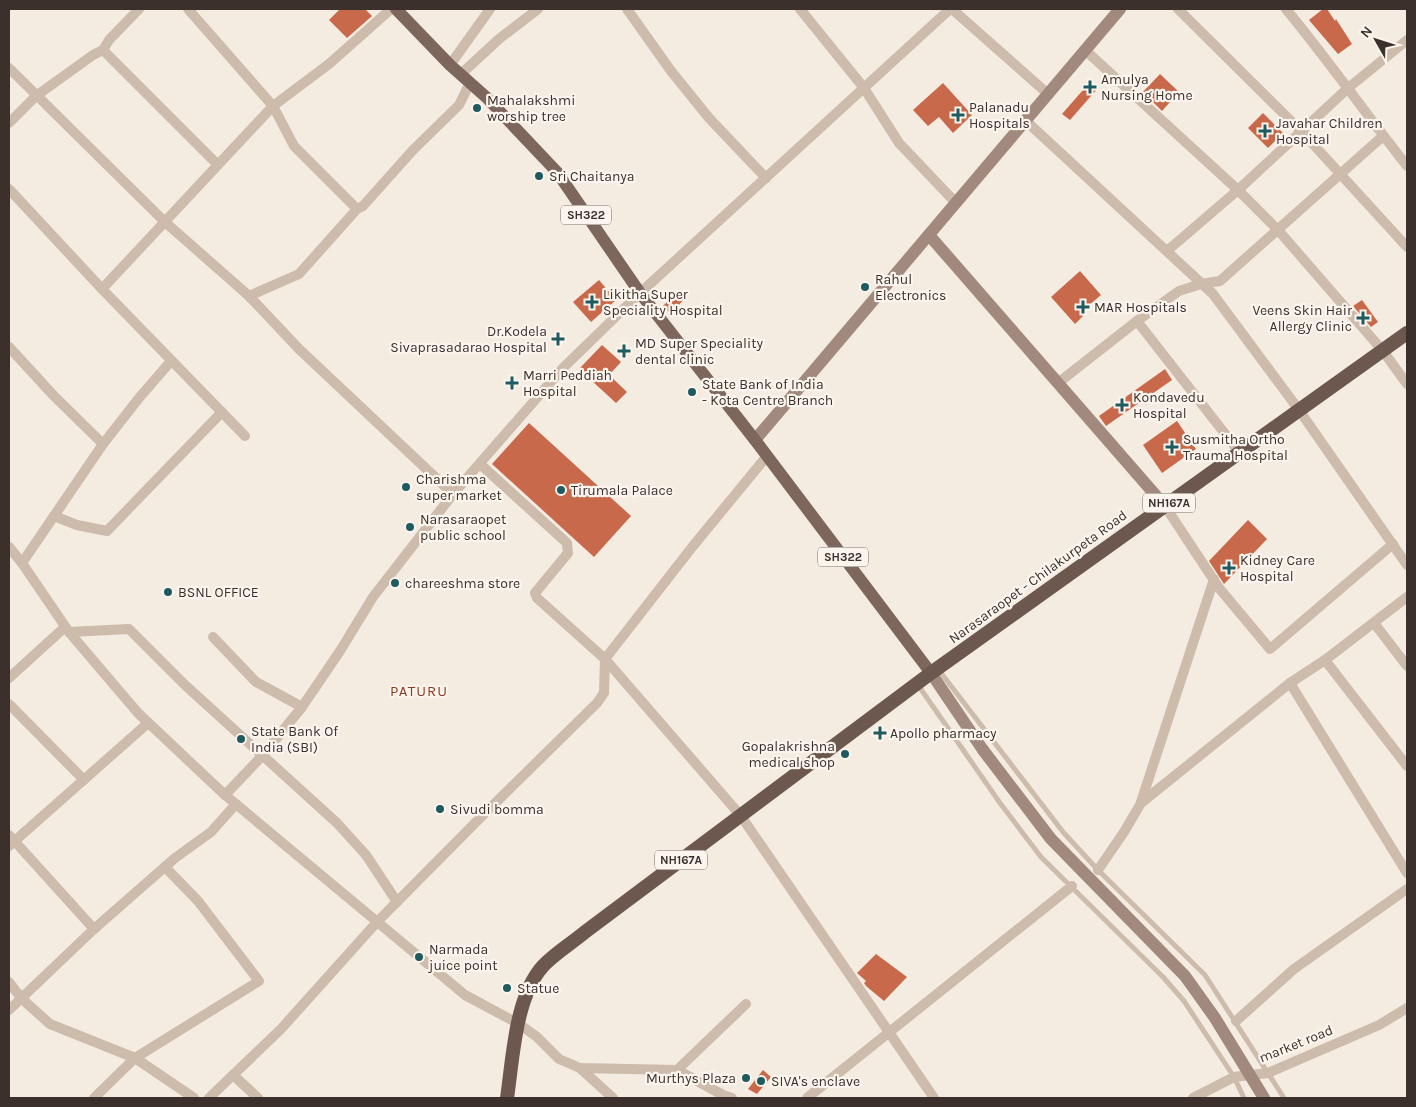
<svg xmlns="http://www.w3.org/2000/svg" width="1416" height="1107" font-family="Karla,sans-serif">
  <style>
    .building { fill: #c8694b }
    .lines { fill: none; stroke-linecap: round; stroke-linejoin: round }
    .service { stroke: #cdbbac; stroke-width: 5 }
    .minor { stroke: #cdbbac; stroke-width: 10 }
    .secondary { stroke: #a18a7d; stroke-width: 12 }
    .primary { stroke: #7d675c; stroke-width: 12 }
    .trunk { stroke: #6c584f; stroke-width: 14 }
    .secondary-bridge { stroke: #a18a7d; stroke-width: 12 }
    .poi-dot { fill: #1f5a5e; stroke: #fbf5ee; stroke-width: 2 }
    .labels { text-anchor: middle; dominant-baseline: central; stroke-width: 4.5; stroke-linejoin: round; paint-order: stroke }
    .shield { fill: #fbf5ee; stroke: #756b66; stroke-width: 1 }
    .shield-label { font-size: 12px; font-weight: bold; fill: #3b302b }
    .poi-label { font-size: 14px; fill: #3b302b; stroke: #fbf5ee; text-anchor: start }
    .street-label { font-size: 14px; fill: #3b302b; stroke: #fbf5ee }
    .neighbourhood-label { font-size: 15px; letter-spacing: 1px; fill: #8c3b22; stroke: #fbf5ee }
  </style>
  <rect width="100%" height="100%" fill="#f4ebe1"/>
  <g class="building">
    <polygon points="340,9 365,9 372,16 347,38 329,20"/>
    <polygon points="1323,9 1327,9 1335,21 1336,19 1352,44 1338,54 1309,20"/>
    <polygon points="1160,74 1179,92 1162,111 1143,92"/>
    <polygon points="1090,82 1098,88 1070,120 1062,114"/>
    <polygon points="943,83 972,115 953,133 939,117 928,126 913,110"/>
    <polygon points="1263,113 1283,133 1268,148 1248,128"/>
    <polygon points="1080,271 1101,295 1080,313 1083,316 1075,324 1051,297"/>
    <polygon points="599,280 616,300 591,322 573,302"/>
    <polygon points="679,290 685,298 671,314 663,306"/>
    <polygon points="1362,300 1378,322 1371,327 1353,306"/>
    <polygon points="602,345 621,362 609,375 627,392 616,403 579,369"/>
    <polygon points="1165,369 1172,380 1106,426 1099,416"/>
    <polygon points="1177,421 1196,449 1162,473 1143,445"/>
    <polygon points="529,423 631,516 594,557 492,464"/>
    <polygon points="1248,520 1267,539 1224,584 1209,561"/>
    <polygon points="876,954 907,977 884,1001 866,986 864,983 866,981 857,973"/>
    <polygon points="763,1070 771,1077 757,1094 748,1089"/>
  </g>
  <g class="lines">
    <g class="service">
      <polyline points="938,669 1063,832 1098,870 1205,975 1284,1098"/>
      <polyline points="918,685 1000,803 1041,857 1163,977 1184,1001 1234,1077 1244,1098"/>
    </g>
    <g class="minor">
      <polyline points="188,9 273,106 294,146 357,209"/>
      <polyline points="627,9 671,71 709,118 766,178"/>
      <polyline points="800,9 864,88 899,143 956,203"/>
      <polyline points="952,9 1048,94"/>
      <polyline points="1178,9 1301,131 1407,247"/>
      <path d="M1286,9C1328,60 1366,114 1407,166"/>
      <polyline points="103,50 218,165"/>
      <polyline points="1085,50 1238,190 1278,230 1383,351 1407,384"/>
      <polyline points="450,65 490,9"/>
      <polyline points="9,68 165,222 249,296 299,349 453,494"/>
      <polyline points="461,74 499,39 538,9"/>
      <polyline points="1026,121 1213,294 1299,410 1407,565"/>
      <polyline points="9,123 36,96 93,55 103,50 109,40 139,9"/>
      <polyline points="9,189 102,289 245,436"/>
      <polyline points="1167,251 1238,190 1347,89 1407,40"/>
      <polyline points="102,289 273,106 329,64 391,9"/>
      <polyline points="249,296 299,274 357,209 363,206 413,150 459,105 470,83"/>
      <polyline points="1137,321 1240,453"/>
      <polyline points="9,347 54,396 103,444"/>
      <polyline points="1058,383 1137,321 1179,291 1201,284 1220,281 1383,136"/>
      <polyline points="767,456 693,546 605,659 741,816 934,1098"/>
      <polyline points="1165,506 1219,588 1270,649 1393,544"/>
      <polyline points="54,516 77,525 107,531 222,412"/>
      <polyline points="9,547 22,563 69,632 138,713 225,795 465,995 519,1024 537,1037 559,1059 580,1068 677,1070 723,1095 732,1098"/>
      <polyline points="22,563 103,444 139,398 171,361"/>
      <polyline points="1374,623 1407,666"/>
      <polyline points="69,632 129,629 185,685 337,823 366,855 397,902"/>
      <polyline points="213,637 256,682 302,707"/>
      <polyline points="1325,660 1407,766"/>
      <polyline points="9,678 65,627"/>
      <polyline points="1290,683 1325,660 1407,597"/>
      <polyline points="9,704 84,780"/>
      <polyline points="225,795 263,755 302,707 340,651 373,597 453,494 563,368 640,293 950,9"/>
      <polyline points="1141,802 1214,579"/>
      <polyline points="9,835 94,929"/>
      <polyline points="9,846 148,723"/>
      <polyline points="1098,870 1124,832 1141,803 1290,683 1407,873"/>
      <polyline points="9,982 21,998 50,1024 135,1058 194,1098"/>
      <polyline points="9,1010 94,929 175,858 211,832 236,804"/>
      <polyline points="1236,1021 1294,969 1407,889"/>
      <polyline points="580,1068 613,1098"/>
      <polyline points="677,1070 746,1004"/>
      <polyline points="233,1075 258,1098"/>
      <polyline points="94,1098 135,1058 259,981 198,901 165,867"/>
      <polyline points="209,1098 281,1029 377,922 486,812 597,703 604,693 605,659 537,598 535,593 568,553 567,543 480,464"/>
      <polyline points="807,1098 1072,886"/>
      <polyline points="1193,1098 1234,1077 1268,1073 1379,1025 1407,1008"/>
    </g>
    <g class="secondary">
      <polyline points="929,235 1165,506"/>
      <polyline points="755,440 1120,9"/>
      <polyline points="931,673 983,750"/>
    </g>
    <polyline class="primary" points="396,9 450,65 486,97 557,172 640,293 755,440 931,673"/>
    <path class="trunk" d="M507,1098C513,1058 515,997 543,966C555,953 572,943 585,932L931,673L1407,333"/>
    <polyline class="secondary-bridge" points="983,750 1051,839 1185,976 1215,1018 1264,1098"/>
  </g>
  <g class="poi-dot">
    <path d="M1087.5 79.5h5v5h5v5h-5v5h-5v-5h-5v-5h5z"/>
    <circle cx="477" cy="108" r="5"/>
    <path d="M955.5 107.5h5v5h5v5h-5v5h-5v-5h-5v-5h5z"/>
    <path d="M1262.5 123.5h5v5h5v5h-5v5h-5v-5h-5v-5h5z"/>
    <circle cx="539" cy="176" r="5"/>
    <circle cx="865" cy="287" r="5"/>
    <path d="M589.5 294.5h5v5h5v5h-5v5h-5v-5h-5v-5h5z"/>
    <path d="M1080.5 299.5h5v5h5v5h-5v5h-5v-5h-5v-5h5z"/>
    <path d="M1360.5 310.5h5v5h5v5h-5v5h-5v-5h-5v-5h5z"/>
    <path d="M555.5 331.5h5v5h5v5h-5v5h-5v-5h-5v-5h5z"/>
    <path d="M621.5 343.5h5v5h5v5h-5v5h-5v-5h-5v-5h5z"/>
    <path d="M509.5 375.5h5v5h5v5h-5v5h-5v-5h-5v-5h5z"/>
    <circle cx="692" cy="392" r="5"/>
    <path d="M1119.5 397.5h5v5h5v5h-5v5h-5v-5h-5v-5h5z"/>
    <path d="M1169.5 439.5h5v5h5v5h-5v5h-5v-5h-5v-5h5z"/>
    <circle cx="406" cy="487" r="5"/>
    <circle cx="561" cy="490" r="5"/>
    <circle cx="410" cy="527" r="5"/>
    <path d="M1226.5 560.5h5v5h5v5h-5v5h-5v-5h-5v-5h5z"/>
    <circle cx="395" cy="583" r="5"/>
    <circle cx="168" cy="592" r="5"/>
    <path d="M877.5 725.5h5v5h5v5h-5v5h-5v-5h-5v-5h5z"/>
    <circle cx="241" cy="739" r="5"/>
    <circle cx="845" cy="754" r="5"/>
    <circle cx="440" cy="809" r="5"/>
    <circle cx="419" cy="957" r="5"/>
    <circle cx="507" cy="988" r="5"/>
    <circle cx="746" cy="1078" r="5"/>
    <circle cx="761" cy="1081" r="5"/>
  </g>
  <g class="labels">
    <g class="shield">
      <rect x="561" y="205.5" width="50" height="19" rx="4"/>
      <rect x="1143" y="493.5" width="52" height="19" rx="4"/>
      <rect x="818" y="547.5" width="50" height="19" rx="4"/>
      <rect x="655" y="850.5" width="52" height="19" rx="4"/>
    </g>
    <g class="shield-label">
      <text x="586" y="215">SH322</text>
      <text x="1169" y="503">NH167A</text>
      <text x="843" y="557">SH322</text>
      <text x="681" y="860">NH167A</text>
    </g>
    <g class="poi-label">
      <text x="1101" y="79">Amulya<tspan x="1101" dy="16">Nursing Home</tspan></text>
      <text x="487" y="100">Mahalakshmi<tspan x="487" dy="16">worship tree</tspan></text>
      <text x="969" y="107">Palanadu<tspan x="969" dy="16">Hospitals</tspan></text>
      <text x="1276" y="123">Javahar Children<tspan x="1276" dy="16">Hospital</tspan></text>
      <text x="549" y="176">Sri Chaitanya</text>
      <text x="875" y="279">Rahul<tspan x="875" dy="16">Electronics</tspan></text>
      <text x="603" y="294">Likitha Super<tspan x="603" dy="16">Speciality Hospital</tspan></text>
      <text x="1094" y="307">MAR Hospitals</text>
      <text x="1352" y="310" text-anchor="end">Veens Skin Hair<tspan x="1352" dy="16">Allergy Clinic</tspan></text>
      <text x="547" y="331" text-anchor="end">Dr.Kodela<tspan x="547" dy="16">Sivaprasadarao Hospital</tspan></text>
      <text x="635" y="343">MD Super Speciality<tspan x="635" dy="16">dental clinic</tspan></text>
      <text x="523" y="375">Marri Peddiah<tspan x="523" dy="16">Hospital</tspan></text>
      <text x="702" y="384">State Bank of India<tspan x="702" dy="16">- Kota Centre Branch</tspan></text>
      <text x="1133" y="397">Kondavedu<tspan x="1133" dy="16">Hospital</tspan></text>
      <text x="1183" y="439">Susmitha Ortho<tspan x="1183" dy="16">Trauma Hospital</tspan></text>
      <text x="416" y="479">Charishma<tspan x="416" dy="16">super market</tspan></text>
      <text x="571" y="490">Tirumala Palace</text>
      <text x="420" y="519">Narasaraopet<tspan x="420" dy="16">public school</tspan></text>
      <text x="1240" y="560">Kidney Care<tspan x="1240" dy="16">Hospital</tspan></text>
      <text x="405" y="583">chareeshma store</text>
      <text x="178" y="592">BSNL OFFICE</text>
      <text x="251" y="731">State Bank Of<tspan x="251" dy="16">India (SBI)</tspan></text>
      <text x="890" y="733">Apollo pharmacy</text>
      <text x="835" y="746" text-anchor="end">Gopalakrishna<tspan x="835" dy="16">medical shop</tspan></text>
      <text x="450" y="809">Sivudi bomma</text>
      <text x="429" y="949">Narmada<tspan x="429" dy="16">juice point</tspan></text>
      <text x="517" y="988">Statue</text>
      <text x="736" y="1078" text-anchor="end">Murthys Plaza</text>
      <text x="771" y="1081">SIVA's enclave</text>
    </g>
    <g class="street-label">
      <text transform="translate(1038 577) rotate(-36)">Narasaraopet - Chilakurpeta Road</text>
      <text transform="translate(1296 1044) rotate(-22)">market road</text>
    </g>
    <g class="neighbourhood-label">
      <text x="419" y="691">PATURU</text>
    </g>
  </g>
  <rect width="1416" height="1107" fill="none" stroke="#3b302b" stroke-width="20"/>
  <g transform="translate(1376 40) rotate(309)" stroke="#fbf5ee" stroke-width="4" paint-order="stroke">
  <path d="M0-4L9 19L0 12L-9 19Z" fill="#3b302b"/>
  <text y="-8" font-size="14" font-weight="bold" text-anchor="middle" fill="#3b302b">N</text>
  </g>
</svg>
